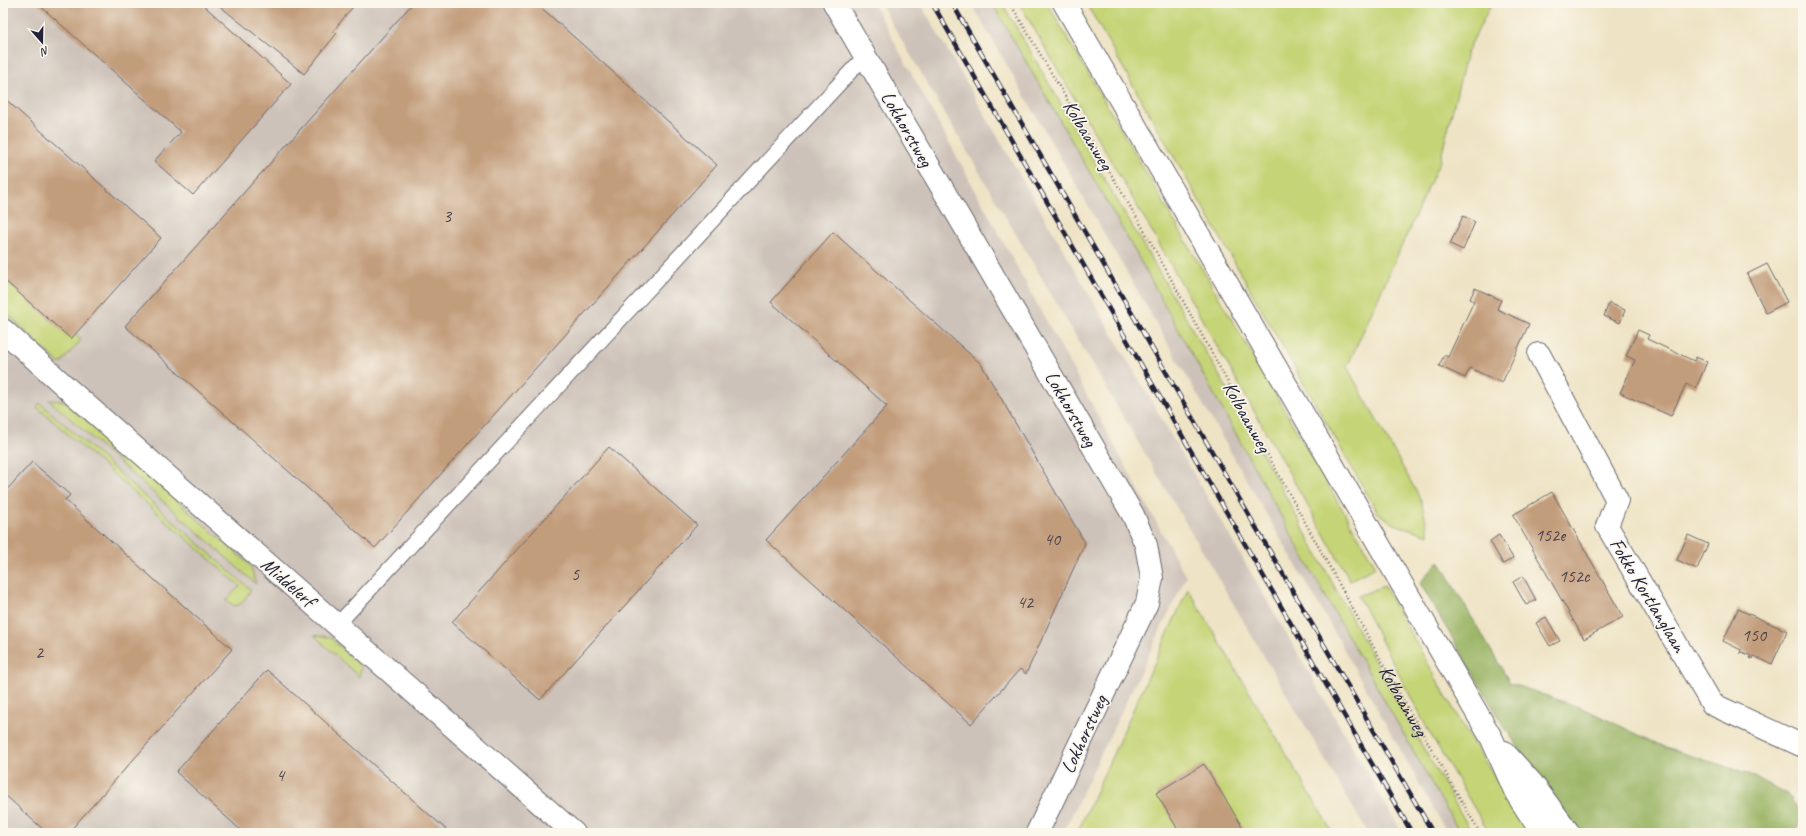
<svg xmlns="http://www.w3.org/2000/svg" width="1806" height="836" font-family="Caveat,sans-serif">
  <style>
    .industrial { fill: #cdc2b9 }
    .green { fill: #c5d476; stroke: #747b58 }
    .forest { fill: #9cb667; stroke: #5f6c51 }
    .building { fill: #c29d7c }
    .lines { fill: none; stroke-linecap: round; stroke-linejoin: round }
    .service-casing { stroke: #69666b; stroke-width: 16 }
    .minor-casing { stroke: #69666b; stroke-width: 24 }
    .tertiary-casing { stroke: #69666b; stroke-width: 24 }
    .path { stroke: #69666b; stroke-width: 2.5; stroke-dasharray: 1 3; stroke-linecap: butt }
    .service { stroke: #fff; stroke-width: 14 }
    .minor { stroke: #fff; stroke-width: 22 }
    .tertiary { stroke: #fff; stroke-width: 22 }
    .rail-casing { stroke: #22223b; stroke-width: 4.5 }
    .rail { stroke: #fbf7ec; stroke-width: 3; stroke-dasharray: 9; stroke-linecap: butt }
    .labels { text-anchor: middle; dominant-baseline: central; stroke-width: 3.5; stroke-linejoin: round; paint-order: stroke }
    .number-label { font-size: 18px; fill: #4a414b }
    .street-label { font-size: 20px; fill: #22223b; stroke: #fbf7ec }
  </style>
  <rect width="100%" height="100%" fill="#fbf7ec"/>
  <filter id="ink" filterUnits="userSpaceOnUse"><feTurbulence type="fractalNoise" baseFrequency=".025" numOctaves="2"/><feDisplacementMap in="SourceGraphic" scale="8" xChannelSelector="R" yChannelSelector="G"/><feConvolveMatrix kernelMatrix="1 2 1 2 8 2 1 2 1" color-interpolation-filters="sRGB"/></filter>
  <filter id="wash" filterUnits="userSpaceOnUse"><feTurbulence type="fractalNoise" baseFrequency=".012" numOctaves="4" result="noise"/><feDisplacementMap in="SourceGraphic" scale="16" xChannelSelector="R" yChannelSelector="G"/><feGaussianBlur stdDeviation="0.9" result="paint"/><feColorMatrix in="noise" values="0 0 0 0 0 0 0 0 0 0 0 0 0 0 0 0 0 1.4 0 .05"/><feComposite in="paint" operator="in"/></filter>
  <g filter="url(#wash)">
    <rect width="100%" height="100%" fill="#eee3c4"/>
    <g class="industrial">
      <polygon points="3,3 873,3 1186,577 1063,833 3,833"/>
      <polygon points="880,3 920,3 1402,833 1368,833"/>
      <polygon points="971,3 992,3 1131,244 1328,601 1460,833 1447,833 1319,605"/>
    </g>
    <g class="green">
      <polygon points="992,3 1002,3 1233,399 1392,693 1472,833 1460,833 1328,601 1131,244"/>
      <polygon points="1019,3 1047,3 1376,567 1350,580 1150,228"/>
      <polygon points="1086,3 1492,3 1467,52 1440,161 1347,367 1421,500 1429,535 1394,524 1378,513"/>
      <polygon points="3,270 81,340 60,364 3,310"/>
      <polygon points="49,400 64,401 250,565 256,584"/>
      <polygon points="40,403 251,590 241,604 234,606 226,600 240,586 37,407"/>
      <polygon points="1384,586 1467,733 1530,833 1489,833 1428,730 1358,596"/>
      <polygon points="1188,589 1333,833 1077,833"/>
      <polygon points="314,635 330,637 361,667 359,677"/>
    </g>
    <polygon class="forest" points="1439,561 1510,683 1587,710 1666,748 1747,773 1786,793 1802,816 1795,833 1577,833 1503,725 1420,583"/>
    <g id="blocks">
      <g class="building">
        <polygon points="37,3 201,3 291,84 193,195 154,161 181,132"/>
        <polygon points="216,3 356,3 333,31 337,33 304,74"/>
        <polygon points="413,3 536,3 717,165 375,548 125,326"/>
        <polygon points="3,97 161,238 71,339 3,279"/>
        <polygon points="1463,216 1475,222 1463,250 1450,244"/>
        <polygon points="833,232 981,364 1085,543 1026,674 1020,669 971,724 766,540 887,406 771,302"/>
        <polygon points="1767,264 1787,302 1766,313 1747,274"/>
        <polygon points="1475,288 1501,300 1497,309 1529,324 1502,383 1470,368 1465,378 1439,366 1444,355 1448,357 1474,301 1470,299"/>
        <polygon points="1609,303 1625,310 1620,323 1604,316"/>
        <polygon points="1638,330 1649,335 1647,339 1694,361 1696,357 1707,362 1696,388 1686,384 1671,416 1620,393 1635,360 1626,356"/>
        <polygon points="609,447 697,525 540,700 452,622"/>
        <polygon points="32,462 70,495 65,500 232,649 68,833 47,833 3,793 3,494"/>
        <polygon points="1552,492 1623,617 1584,639 1513,515"/>
        <polygon points="1499,535 1513,558 1503,564 1490,541"/>
        <polygon points="1688,535 1708,544 1697,569 1677,560"/>
        <polygon points="1523,576 1536,600 1526,605 1513,582"/>
        <polygon points="1738,609 1787,631 1772,664 1753,656 1752,659 1750,658 1751,656 1742,652 1740,654 1741,650 1723,641"/>
        <polygon points="1546,617 1560,641 1550,646 1536,623"/>
        <polygon points="267,670 450,833 244,833 176,772"/>
        <polygon points="1204,764 1246,833 1180,833 1156,793"/>
        <polygon points="3,827 9,833 3,833"/>
      </g>
    </g>
  </g>
  <g filter="url(#ink)">
    <use href="#blocks" fill-opacity="0" stroke="#69666b" stroke-width="1"/>
    <g class="lines">
      <defs>
        <polyline id="service" points="337,625 865,56"/>
        <g id="minor">
          <polyline points="834,3 1133,515 1146,545 1152,578 1147,603 1037,833"/>
          <polyline points="3,330 67,388 574,833"/>
          <polyline points="1539,354 1617,500 1607,526 1712,704 1803,746"/>
        </g>
        <g id="tertiary">
          <polyline points="1064,3 1492,739 1516,793 1542,833"/>
          <polyline points="1504,752 1532,783 1569,833"/>
        </g>
      </defs>
      <use href="#service" class="service-casing"/>
      <use href="#minor" class="minor-casing"/>
      <use href="#tertiary" class="tertiary-casing"/>
      <path class="path" id="s1" d="M1010,3L1144,230L1398,691L1480,833"/>
      <use href="#service" class="service"/>
      <use href="#minor" class="minor"/>
      <use href="#tertiary" class="tertiary"/>
      <defs>
        <g id="rail">
          <polyline points="932,3 1412,833"/>
          <polyline points="952,3 1433,833"/>
        </g>
      </defs>
      <use href="#rail" class="rail-casing"/>
      <use href="#rail" class="rail"/>
    </g>
  </g>
  <g class="labels">
    <g class="number-label">
      <text x="447" y="216">3</text>
      <text x="1550" y="535">152e</text>
      <text x="1052" y="539">40</text>
      <text x="575" y="574">5</text>
      <text x="1574" y="576">152c</text>
      <text x="1025" y="602">42</text>
      <text x="1754" y="635">150</text>
      <text x="39" y="652">2</text>
      <text x="280" y="775">4</text>
    </g>
    <g class="street-label">
      <text transform="translate(907 129) rotate(60)">Lokhorstweg</text>
      <text transform="translate(1088 135) rotate(59)">Kolbaanweg</text>
      <text transform="translate(1071 409) rotate(60)">Lokhorstweg</text>
      <text transform="translate(1247 417) rotate(61)">Kolbaanweg</text>
      <text transform="translate(288 582) rotate(41)">Middelerf</text>
      <text transform="translate(1648 595) rotate(59)">Fokko Kortlanglaan</text>
      <text stroke="none"><textPath href="#s1" startOffset="801">Kolbaanweg</textPath></text>
      <text transform="translate(1084 734) rotate(-65)">Lokhorstweg</text>
    </g>
  </g>
  <rect width="1806" height="836" fill="none" stroke="#fbf7ec" stroke-width="16"/>
  <g transform="translate(42 42) rotate(160)" stroke="#fbf7ec" stroke-width="3" paint-order="stroke">
  <path d="M0-3L7 15L0 10L-7 15Z" fill="#22223b"/>
  <text y="-6" font-size="11" font-weight="bold" text-anchor="middle" fill="#22223b">N</text>
  </g>
</svg>
